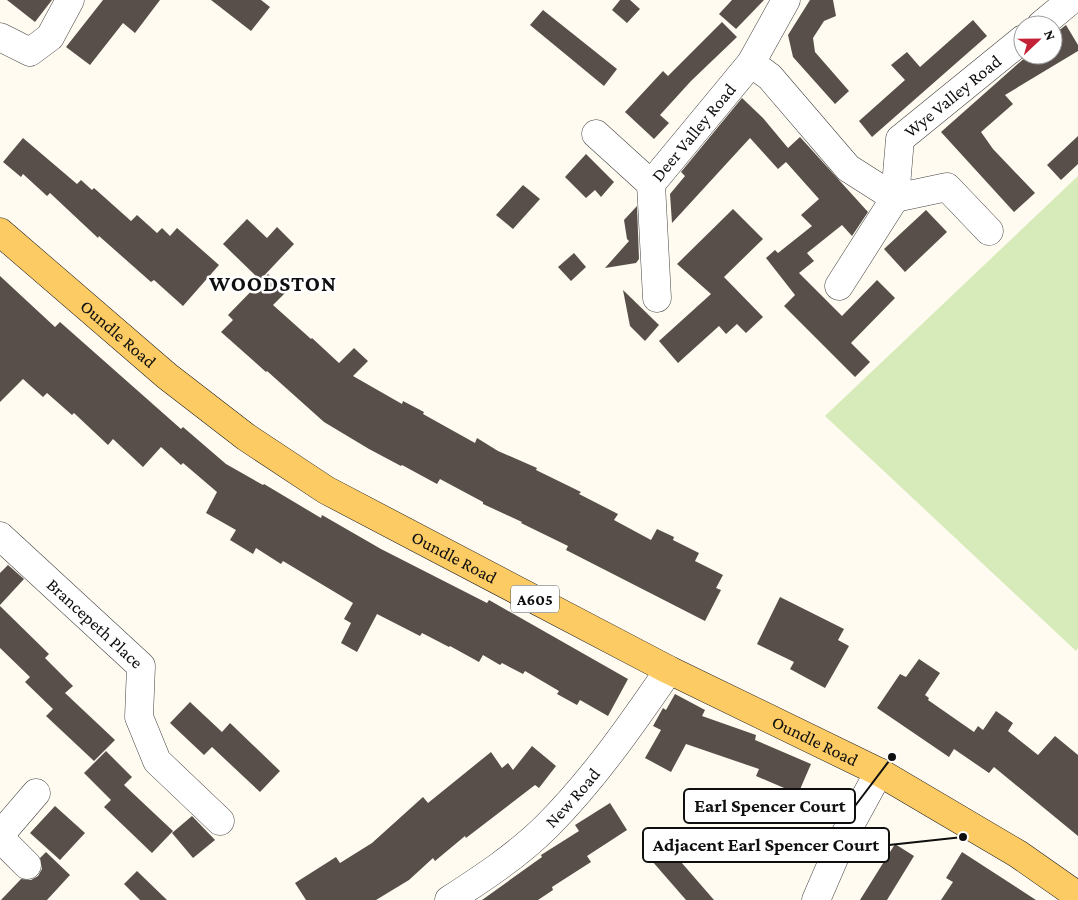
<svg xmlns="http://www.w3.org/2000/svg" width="1078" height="900" font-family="'Crimson Pro',serif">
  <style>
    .green { fill: #d6ebb9 }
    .building { fill: #584f4b }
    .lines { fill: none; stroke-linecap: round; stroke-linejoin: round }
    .minor-casing { stroke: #424242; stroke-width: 29 }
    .major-casing { stroke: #202020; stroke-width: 29 }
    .minor { stroke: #fff; stroke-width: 28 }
    .major { stroke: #fccb64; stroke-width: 28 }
    .labels { text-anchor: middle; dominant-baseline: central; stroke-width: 5; stroke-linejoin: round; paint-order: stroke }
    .shield { fill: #fff; stroke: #575757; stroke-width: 1 }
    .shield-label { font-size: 16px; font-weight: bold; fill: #0f0f0f }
    .street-label { font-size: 18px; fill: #0f0f0f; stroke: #fff }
    .district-label { font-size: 22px; font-weight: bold; letter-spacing: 1px; fill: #0f0f0f; stroke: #fff }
    .leader { fill: none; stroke: #0f0f0f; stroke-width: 2 }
    .callout-dot { fill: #0f0f0f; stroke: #fff; stroke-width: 2 }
    .callout { fill: #fff; stroke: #0f0f0f; stroke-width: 2 }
    .callout-label { font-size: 19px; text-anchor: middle; font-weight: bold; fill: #0f0f0f }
  </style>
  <rect width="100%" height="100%" fill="#fffbf0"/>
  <polygon class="green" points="1078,176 1078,648 1076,651 825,416"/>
  <g class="building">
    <polygon points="7,0 52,0 35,22"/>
    <polygon points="103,0 160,0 135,33 123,23 90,65 66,47"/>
    <polygon points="211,0 261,0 270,7 251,31"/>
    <polygon points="620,0 630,0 640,9 627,23 612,10"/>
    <polygon points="732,0 764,0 736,29 719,14"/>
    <polygon points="810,0 833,0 836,16 824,21 813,38 815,52 849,91 835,104 793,57 788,35"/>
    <polygon points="543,10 617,69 604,86 530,25"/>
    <polygon points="973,20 987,36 872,137 859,121 905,80 891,65 907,52 920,67"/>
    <polygon points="722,22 737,37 691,81 660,115 669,123 654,139 625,112 663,71 668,76"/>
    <polygon points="1066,25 1078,45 1078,51 1005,95 1013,104 981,132 993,149 1035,193 1014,212 941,132 1028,55 1053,55 1053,35"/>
    <polygon points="742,98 763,118 788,148 800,137 868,212 852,236 842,225 807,253 814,261 799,273 842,316 877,280 895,298 851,343 870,362 855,377 784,306 795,295 766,258 775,250 778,253 812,226 801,215 819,199 786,162 778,169 750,138 672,223 670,194 685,176 681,172"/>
    <polygon points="1078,136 1078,164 1061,180 1047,165"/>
    <polygon points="23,138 77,184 81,180 92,190 94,188 131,221 137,215 157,233 162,228 170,236 177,228 219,265 183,306 154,280 151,282 99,236 98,238 50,193 47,196 23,174 21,177 3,162"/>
    <polygon points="586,154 614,182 601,197 595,190 586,198 565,177"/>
    <polygon points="523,185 540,199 513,229 496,215"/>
    <polygon points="637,206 639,259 636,263 605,268 629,241 627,239 624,220"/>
    <polygon points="733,209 763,239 724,277 763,317 746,333 737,324 726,334 719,326 678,363 659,341 711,294 677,264"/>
    <polygon points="926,210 947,232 905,272 884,249"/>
    <polygon points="247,219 267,238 277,227 294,244 260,280 223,244"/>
    <polygon points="574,253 586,267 571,281 558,267"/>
    <polygon points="268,274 286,292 273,305 311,339 312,338 339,363 354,348 368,361 353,376 402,404 403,401 424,412 423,414 475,443 477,438 498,451 537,468 536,470 581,492 579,494 618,514 614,520 651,540 657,529 674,537 673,540 699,553 695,561 723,575 716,588 721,590 705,621 566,550 568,546 521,523 522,522 483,504 483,502 440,479 437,484 402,465 401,466 369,449 324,422 267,371 266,372 221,332 233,320 228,315"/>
    <polygon points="0,276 55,327 60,322 181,429 183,427 226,464 263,485 264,484 321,518 322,515 381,549 487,603 489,600 628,679 608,716 580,700 577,705 557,694 559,691 525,671 523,674 502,663 500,665 483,655 479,662 450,646 449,647 422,633 420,636 377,614 357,652 341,643 351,623 344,619 353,603 283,561 281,564 256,548 253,554 230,540 236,530 206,513 217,492 183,463 181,465 161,447 143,467 113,439 108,445 74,413 72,415 47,393 43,397 23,379 0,402"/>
    <polygon points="623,290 659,325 645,341 630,326"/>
    <polygon points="8,565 24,579 0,605 0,573"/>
    <polygon points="780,597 844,629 838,640 849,646 825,688 790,669 794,662 757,644"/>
    <polygon points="0,606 49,654 45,658 73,686 65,693 115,740 94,761 46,716 53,709 25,682 30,677 0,648"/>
    <polygon points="919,659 940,673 925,695 929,698 928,700 974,732 978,726 983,730 996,711 1013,723 1008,731 1038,755 1055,736 1078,755 1078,836 994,767 989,773 954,749 949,757 877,708 900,674 906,677"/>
    <polygon points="675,694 705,710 702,716 756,735 755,740 811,764 798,794 756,776 759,769 686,744 671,772 645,758 661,730 653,726 663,708 666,710"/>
    <polygon points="190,702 222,732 230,723 280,771 260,792 212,747 204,755 170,723"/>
    <polygon points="532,746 556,766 539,788 535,785 466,838 465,836 435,861 433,858 409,880 376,900 306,900 295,883 336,857 340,863 372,843 423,797 428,803 491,752 502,768 508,763 513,770"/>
    <polygon points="106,751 132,777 124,785 173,831 152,853 104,807 111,800 84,773"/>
    <polygon points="610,803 627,830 587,856 591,862 552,887 553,890 538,900 482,900 542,857 541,855 579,831 575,825"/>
    <polygon points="55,806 85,833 60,860 30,833"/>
    <polygon points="192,816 215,840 193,858 172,833"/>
    <polygon points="895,844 914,856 887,900 860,900"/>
    <polygon points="668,847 714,900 686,900 652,861"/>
    <polygon points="46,852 70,875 47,900 1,900 21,879 31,880 38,876 42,869 40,858"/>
    <polygon points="962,852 1036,900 941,900 953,882 946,878"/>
    <polygon points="137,871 167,900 140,900 124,884"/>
  </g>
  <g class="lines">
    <defs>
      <g id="minor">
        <polyline points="1041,25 1071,0"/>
        <polyline points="0,37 30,52 50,37 70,0"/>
        <polyline points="751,63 770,77 848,168 895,198 839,286"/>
        <polyline points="596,134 651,184"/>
        <path id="s1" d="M989,231L947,187L895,198L900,139L1023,39"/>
        <path id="s2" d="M657,298L651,184L751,63L786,0"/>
        <path id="s3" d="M0,536L141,666L139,717L157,761L220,821"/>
        <polyline points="0,835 36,793"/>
        <polyline points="0,838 27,865"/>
        <path id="s4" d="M449,900C483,878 518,855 547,826C593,780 632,724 669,670"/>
        <polyline points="816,900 842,840 879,772"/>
      </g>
      <g id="major">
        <path id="s5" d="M0,232L167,376L246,437L326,490L669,670L879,772L1018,854L1078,896"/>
      </g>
    </defs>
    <use href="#minor" class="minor-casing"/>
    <use href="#major" class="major-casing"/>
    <use href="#minor" class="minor"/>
    <use href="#major" class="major"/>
  </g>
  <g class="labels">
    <rect class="shield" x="511" y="585.5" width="48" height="27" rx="4"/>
    <g class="shield-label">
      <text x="535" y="599">A605</text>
    </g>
    <g class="street-label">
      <text stroke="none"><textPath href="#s1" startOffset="241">Wye Valley Road</textPath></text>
      <text stroke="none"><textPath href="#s2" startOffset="181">Deer Valley Road</textPath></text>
      <text stroke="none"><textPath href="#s5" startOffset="156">Oundle Road</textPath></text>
      <text stroke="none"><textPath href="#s5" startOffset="561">Oundle Road</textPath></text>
      <text stroke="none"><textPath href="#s3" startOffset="129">Brancepeth Place</textPath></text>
      <text stroke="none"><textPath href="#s5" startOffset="966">Oundle Road</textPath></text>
      <text stroke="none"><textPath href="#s4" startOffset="161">New Road</textPath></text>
    </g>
    <g class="district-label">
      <text x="273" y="283">WOODSTON</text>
    </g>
  </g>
  <path class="leader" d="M892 757L855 806M963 837L889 845"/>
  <g class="callout-dot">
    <circle cx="892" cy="757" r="5"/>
    <circle cx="963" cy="837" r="5"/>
  </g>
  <g class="callout">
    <rect x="684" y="789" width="171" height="34" rx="5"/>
    <rect x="643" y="828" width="246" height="34" rx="5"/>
  </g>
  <g class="callout-label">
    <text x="770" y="812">Earl Spencer Court</text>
    <text x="766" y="851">Adjacent Earl Spencer Court</text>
  </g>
  <g transform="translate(1038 40) rotate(68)"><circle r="24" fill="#ffffff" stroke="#9f9f9f"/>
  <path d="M0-4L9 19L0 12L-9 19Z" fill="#c32236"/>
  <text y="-8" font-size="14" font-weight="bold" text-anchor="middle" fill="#0f0f0f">N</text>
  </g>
</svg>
